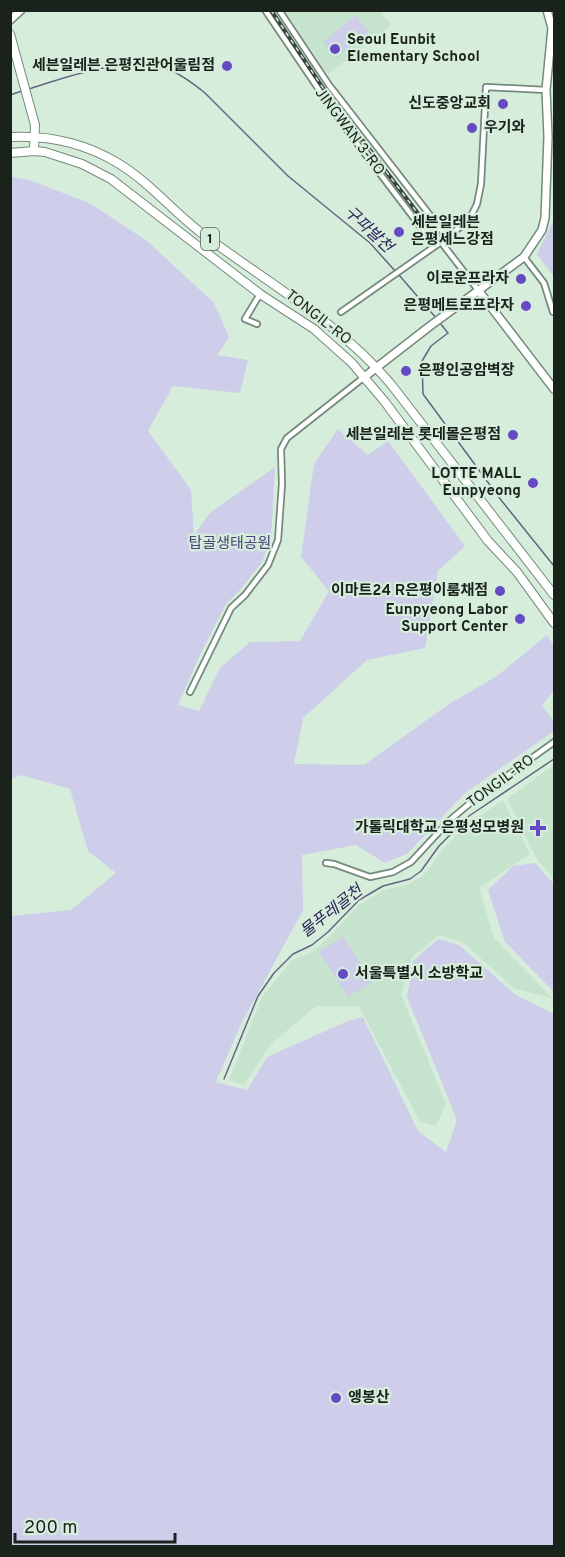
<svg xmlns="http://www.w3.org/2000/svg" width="565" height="1557" font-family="Overpass,'Noto Sans KR',sans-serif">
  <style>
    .built { fill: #c6e3ce }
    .green { fill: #cecdea }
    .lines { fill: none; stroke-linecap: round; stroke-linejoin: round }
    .stream { stroke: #65667f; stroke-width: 1.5 }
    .street-casing { stroke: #758a7b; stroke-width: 8 }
    .secondary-casing { stroke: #758a7b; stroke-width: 10 }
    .primary-casing { stroke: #758a7b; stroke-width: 10 }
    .street { stroke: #fff; stroke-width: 4.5 }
    .secondary { stroke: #fff; stroke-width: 7 }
    .primary { stroke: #fff; stroke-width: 8 }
    .rail-casing { stroke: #3a443c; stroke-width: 4 }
    .rail { stroke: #d6eddc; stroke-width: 1.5; stroke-dasharray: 4.5; stroke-linecap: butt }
    .poi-dot { fill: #644bc4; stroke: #d6eddc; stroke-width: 2 }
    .labels { text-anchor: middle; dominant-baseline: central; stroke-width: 4.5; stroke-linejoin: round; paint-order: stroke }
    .shield { fill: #d6eddc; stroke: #525f56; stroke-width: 1.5 }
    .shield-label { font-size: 14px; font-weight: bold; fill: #1a221c }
    .poi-label { font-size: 15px; font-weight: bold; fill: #1a221c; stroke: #d6eddc; text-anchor: end }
    .street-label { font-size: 15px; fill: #1a221c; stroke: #d6eddc }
    .park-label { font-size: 15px; fill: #4a447b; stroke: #d6eddc }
    .water-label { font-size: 16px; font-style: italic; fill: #2a2155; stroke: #d6eddc }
  </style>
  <rect width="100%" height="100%" fill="#d6eddc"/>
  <g class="built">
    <polygon points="285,11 380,11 391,25 328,74"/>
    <polygon points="554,765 554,879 536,858 507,799"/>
    <polygon points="503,800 530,854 479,888 494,938 552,998 515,989 464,943 439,935 412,957 401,994 446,1104 436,1126 420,1122 359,1006 316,1006 270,1045 244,1085 229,1080 262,997 292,960 311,953 332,934 359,905 384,890 409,884 424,875 442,850 463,828"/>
  </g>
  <g class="green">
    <polygon points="356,15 369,33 335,58 323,42"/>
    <polygon points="11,177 30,180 91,204 147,241 214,303 229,337 217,355 248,360 240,393 173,386 148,431 191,490 194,535 210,513 275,467 271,538 262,562 240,590 226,604 201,653 178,705 199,711 220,668 250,642 300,641 329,591 301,557 314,464 338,429 368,455 388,441 465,546 438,571 425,648 367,660 303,718 294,764 364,765 449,704 497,676 547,635 554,646 554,691 542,705 554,722 554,731 465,793 408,853 385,863 356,845 302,855 303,910 241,1024 216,1082 247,1090 267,1057 348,1021 363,1017 418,1131 446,1152 457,1120 407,997 413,961 438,939 459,945 516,995 554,1014 554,1546 11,1546 11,916 71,910 116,873 88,851 70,789 21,775 11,779"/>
    <polygon points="554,219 554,277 537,254"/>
    <polygon points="535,863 554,884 554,992 505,942 488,890 513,866"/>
    <polygon points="343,937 373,981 348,997 319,952"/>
  </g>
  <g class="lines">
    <g class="stream">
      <path d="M29,89C73,75 120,57 166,69C180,73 194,84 205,93L288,176L370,243L396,272"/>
      <polyline points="10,95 22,91"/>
      <polyline points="399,275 437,319"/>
      <polyline points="440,323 448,333 431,346 422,361 423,394 501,500 554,566"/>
      <polyline points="224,1079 258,996 274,973 293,954 312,945 328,932 359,900 383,886 410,879 421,871 439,846 469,816 554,759"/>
    </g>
    <defs>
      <g id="street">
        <polyline points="265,10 343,125 432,242 441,242"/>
        <polyline points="279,10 329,85 443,232 441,242 478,290"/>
        <polyline points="524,257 544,283 553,312"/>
        <polyline points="341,312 441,242 469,220 477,204 481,184 486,87 546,90"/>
        <polyline points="257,324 245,319 260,294"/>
        <polyline points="190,692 231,608 245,595 268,565 278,540 282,484 281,449 287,438 363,378"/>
        <polyline points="326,863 334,864 370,877 393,872 411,862 450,820 475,799 554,742"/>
      </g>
      <g id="secondary">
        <polyline points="10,20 21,10"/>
        <polyline points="478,290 554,389"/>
        <polyline points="363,378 430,326 524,257 542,230 545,218 548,137 546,90 552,28 547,10"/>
      </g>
      <g id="primary">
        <polyline points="10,34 35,125 34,151"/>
        <path d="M10,137C47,135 84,143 116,162C149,181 174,213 204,235C268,283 338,322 390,383L554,595"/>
        <polyline points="10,153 34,151 45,152 82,164 111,179 260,294 314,329 352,363 385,402 488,541 517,572 554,623"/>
      </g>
    </defs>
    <use href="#street" class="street-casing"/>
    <use href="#secondary" class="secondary-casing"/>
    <use href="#primary" class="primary-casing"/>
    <use href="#street" class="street"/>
    <use href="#secondary" class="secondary"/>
    <use href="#primary" class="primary"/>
    <defs>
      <polyline id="rail" points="271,10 323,88 435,236"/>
    </defs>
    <use href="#rail" class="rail-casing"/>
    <use href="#rail" class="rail"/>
  </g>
  <g class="poi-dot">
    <circle cx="335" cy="49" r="6"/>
    <circle cx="227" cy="66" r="6"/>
    <circle cx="503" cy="104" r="6"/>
    <circle cx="472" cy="128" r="6"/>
    <circle cx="399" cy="232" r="6"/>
    <circle cx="521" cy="279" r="6"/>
    <circle cx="526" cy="306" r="6"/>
    <circle cx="406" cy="371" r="6"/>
    <circle cx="513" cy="435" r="6"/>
    <circle cx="533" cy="483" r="6"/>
    <circle cx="500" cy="591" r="6"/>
    <circle cx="520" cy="619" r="6"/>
    <path d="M535 819h6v6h6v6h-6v6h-6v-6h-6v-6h6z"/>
    <circle cx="343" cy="974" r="6"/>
    <circle cx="336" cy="1398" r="6"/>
  </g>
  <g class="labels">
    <rect class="shield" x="201" y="228" width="18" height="22" rx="4.5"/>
    <g class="shield-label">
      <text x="210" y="239">1</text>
    </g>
    <g class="poi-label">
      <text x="347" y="40" text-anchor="start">Seoul Eunbit<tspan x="347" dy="17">Elementary School</tspan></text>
      <text x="215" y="66">세븐일레븐 은평진관어울림점</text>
      <text x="491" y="104">신도중앙교회</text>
      <text x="484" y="128" text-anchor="start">우기와</text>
      <text x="411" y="223" text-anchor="start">세븐일레븐<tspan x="411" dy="17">은평세느강점</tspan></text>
      <text x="509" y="279">이로운프라자</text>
      <text x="514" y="306">은평메트로프라자</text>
      <text x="418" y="371" text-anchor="start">은평인공암벽장</text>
      <text x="501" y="435">세븐일레븐 롯데몰은평점</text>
      <text x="521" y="474">LOTTE MALL<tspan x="521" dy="17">Eunpyeong</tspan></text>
      <text x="488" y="591">이마트24 R은평이룸채점</text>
      <text x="508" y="610">Eunpyeong Labor<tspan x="508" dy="17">Support Center</tspan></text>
      <text x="524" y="828">가톨릭대학교 은평성모병원</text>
      <text x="355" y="974" text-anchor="start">서울특별시 소방학교</text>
      <text x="348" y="1398" text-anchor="start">앵봉산</text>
    </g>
    <g class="street-label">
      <text transform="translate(349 132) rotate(53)">JINGWAN 3-RO</text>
      <text transform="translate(318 318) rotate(38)">TONGIL-RO</text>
      <text transform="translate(501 782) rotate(-36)">TONGIL-RO</text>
    </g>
    <g class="park-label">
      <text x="230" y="544">탑골생태공원</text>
    </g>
    <g class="water-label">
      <text transform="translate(368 230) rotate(43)">구파발천</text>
      <text transform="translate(332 912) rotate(-38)">물푸레골천</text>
    </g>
  </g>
  <rect width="565" height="1557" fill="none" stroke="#1a221c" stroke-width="24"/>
  <path d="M15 1533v9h160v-9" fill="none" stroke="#1a221c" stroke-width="3"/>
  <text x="24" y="1533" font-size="18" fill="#1a221c" stroke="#d6eddc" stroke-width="4.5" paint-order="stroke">200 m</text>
</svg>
